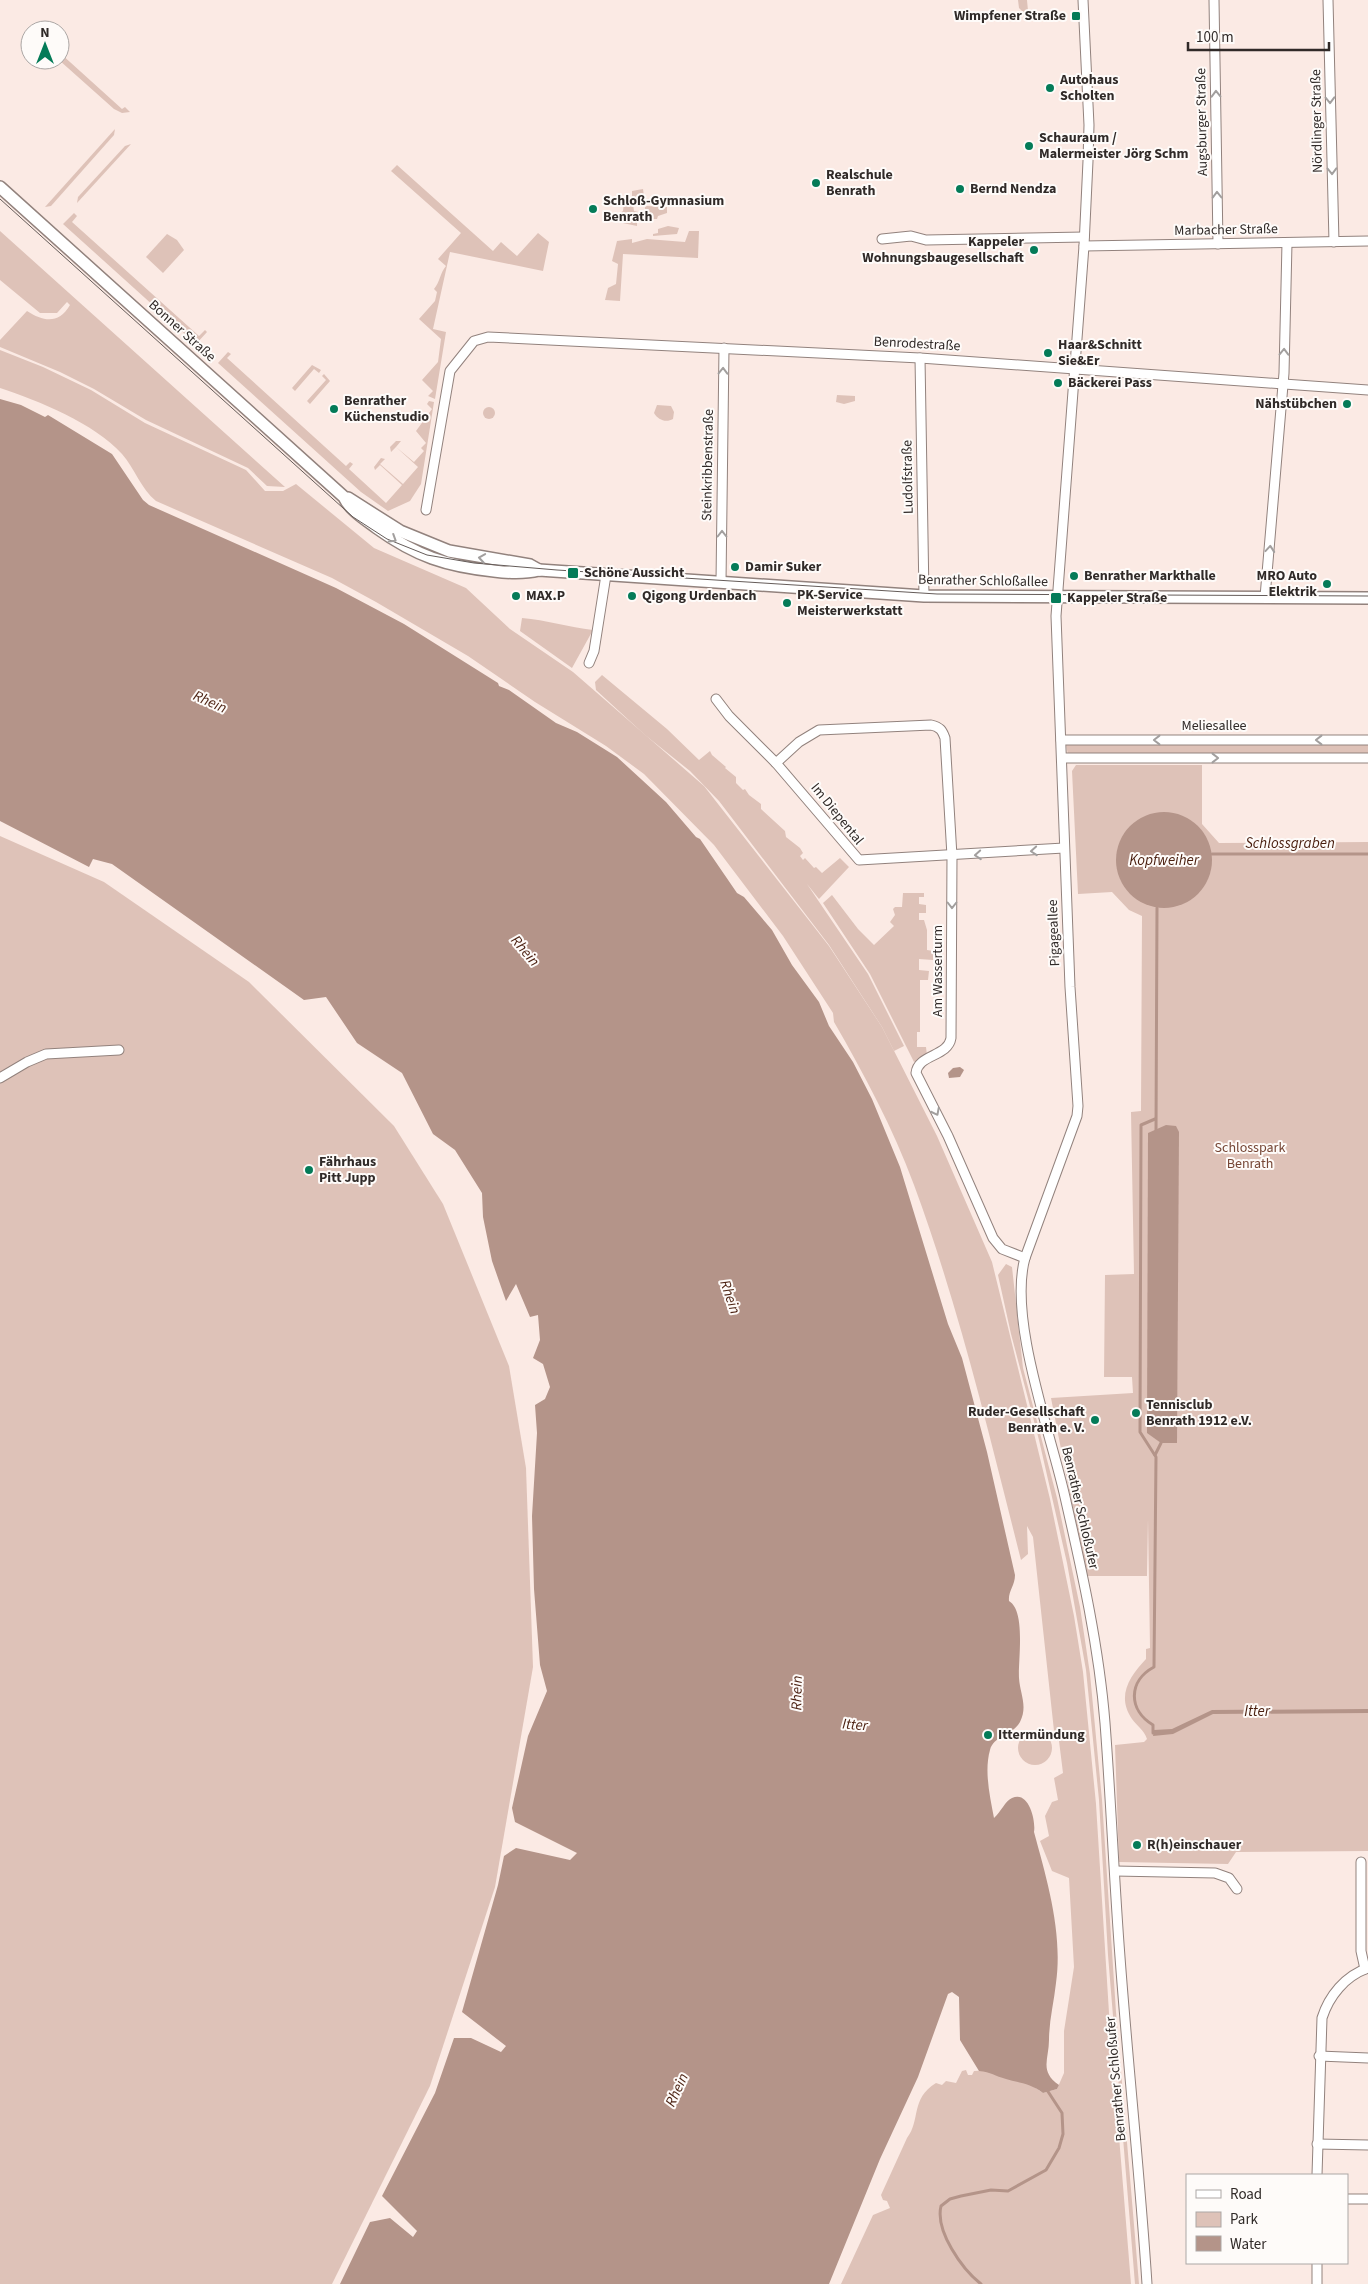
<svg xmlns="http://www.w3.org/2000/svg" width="1368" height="2284" font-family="'Source Sans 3',sans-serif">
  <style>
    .green { fill: #dec2b8 }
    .water { fill: #b49489 }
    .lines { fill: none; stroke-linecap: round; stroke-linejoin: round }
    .stream { stroke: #b49489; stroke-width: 3 }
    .minor-casing { stroke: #92827d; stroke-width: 11 }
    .major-casing { stroke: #92827d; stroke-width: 14 }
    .minor { stroke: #fff; stroke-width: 9 }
    .major { stroke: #fff; stroke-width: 11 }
    .tram { stroke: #655c59; stroke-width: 1 }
    .oneway { stroke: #a29f9e }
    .poi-dot { fill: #047b58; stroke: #fefbf9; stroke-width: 2 }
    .labels { text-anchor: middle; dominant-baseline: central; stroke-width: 4; stroke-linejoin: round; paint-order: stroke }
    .poi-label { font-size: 14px; font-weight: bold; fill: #302a28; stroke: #fefbf9; text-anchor: start }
    .street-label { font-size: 14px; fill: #302a28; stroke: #fefbf9 }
    .park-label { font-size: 14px; fill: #764635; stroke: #fefbf9 }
    .water-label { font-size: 15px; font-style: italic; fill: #491e0e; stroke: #fefbf9 }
  </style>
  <rect width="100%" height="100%" fill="#fbeae4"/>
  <g class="green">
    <polygon points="1018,0 1027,0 1028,11 1023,12 1019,8"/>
    <polygon points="60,53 122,109 125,107 130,112 122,113 114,109 59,60"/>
    <polygon points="115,129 114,135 51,206 45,207"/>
    <polygon points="131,144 77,203 78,197 125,146"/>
    <path d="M397,165L493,251L501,242L517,256L538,233L549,242L543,271L450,252L433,329L446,332L435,399L428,396L433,391L422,380L438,362L441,339L419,319L435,301L437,292L434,289C440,282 440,273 446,266L438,259L461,233L391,171Z"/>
    <polygon points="643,189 645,204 638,206 636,197 632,196 632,191"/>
    <polygon points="624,203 633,204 634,211 638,212 641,222 637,222 637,226 618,222 619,214 623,211"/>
    <polygon points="647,206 667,207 667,213 658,216 657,219 653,219 650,215 645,214 645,207"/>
    <polygon points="74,213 77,216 72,222 199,336 205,330 207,332 196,344 63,224"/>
    <polygon points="668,226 679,228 677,234 653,236 653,234 658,233 658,229"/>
    <path d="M0,231L285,487L267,486L248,468L146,420L94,389L60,372L0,347V340L27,311C44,322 59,324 70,305L67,302L57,313H40L0,280Z"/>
    <polygon points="689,231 699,231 698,258 623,254 620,301 605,300 608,288 616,284 618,264 612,261 617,241 632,239 632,243 647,239 685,242"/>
    <polygon points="167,234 177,240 184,250 163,273 146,257"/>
    <path d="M0,350L43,367L91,390L145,423L246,470L265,491H283L296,484L374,548L466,588L510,629L573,672L704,786L829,946L882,1027L937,1136L992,1262L1050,1499L1074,1616L1083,1672L1096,1804L1109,2013L1131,2284H841L873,2215L890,2208L887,2201L883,2200L881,2195L907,2138C921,2120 910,2099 936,2083L942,2085L946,2081L956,2083L962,2071L966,2070L968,2075H972L974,2071L993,2070L1033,2086L1043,2093L1057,2089L1064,2073V2031L1074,1967L1069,1878L1052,1871L1040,1841L1049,1836L1045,1816L1052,1802L1058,1800L1054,1778L1063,1773L1059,1741L1055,1740L1033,1537L1027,1526L1028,1554L1021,1560C989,1434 959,1307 914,1185C893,1128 864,1074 834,1022L833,1013L783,936L714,845L644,774L606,746L535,702L468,656L376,602L332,578L156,501C141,489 135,469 122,454C94,423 39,401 0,388Z"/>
    <polygon points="228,352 231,354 227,358 346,466 350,462 353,464 349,469 386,503 402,485 380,465 375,470 374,467 381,458 385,459 380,464 403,484 418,467 396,447 391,452 390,447 396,441 401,441 396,447 414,462 424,451 421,448 426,443 416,431 432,409 427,404 429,401 434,402 421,484 410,501 388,511 361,492 218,363"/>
    <polygon points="312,365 321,370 319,373 314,369 295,391 292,388"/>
    <polygon points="324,374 330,381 310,404 307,401 326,380 322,376"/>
    <polygon points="837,395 855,396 855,401 844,404 836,402"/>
    <path d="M657,405L671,406L674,412L673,419C666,423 658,420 654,413Z"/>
    <circle cx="489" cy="413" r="6"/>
    <path d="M522,618C546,620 569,627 593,630L572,668L520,631Z"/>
    <polygon points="602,675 667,729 699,760 710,751 712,755 726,767 725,768 736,777 736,783 743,790 745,789 749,795 761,804 761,809 785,831 786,837 800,848 803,853 800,856 803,860 805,858 814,868 816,867 822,873 840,858 849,867 819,899 807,884 868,974 904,1046 894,1051 882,1027 829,945 719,801 690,771 645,735 596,690 595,682"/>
    <polygon points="1368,742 1368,755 1068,755 1066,744"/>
    <path d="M1076,765H1202V824L1219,843L1368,842V1851L1236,1852L1228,1864L1119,1862L1115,1745L1144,1742L1147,1739C1144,1730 1137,1726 1132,1719C1116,1696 1130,1676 1146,1659V1649L1150,1648L1148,1519L1147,1576H1086L1051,1398L1133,1393L1132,1377H1104L1105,1275L1134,1274L1131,1112L1141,1111L1142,916L1129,910L1112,892L1078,894L1072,771Z"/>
    <polygon points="0,836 104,882 249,982 394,1126 443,1204 509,1366 526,1468 533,1667 495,1887 430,2086 332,2284 0,2284"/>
    <polygon points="903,893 924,893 924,897 919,897 919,904 926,905 926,913 919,913 919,920 924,920 927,930 927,950 933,951 933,960 919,959 919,970 929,971 928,980 920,980 920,1032 917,1032 917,1047 926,1047 927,1056 914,1062 870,974 823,903 832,895 858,929 874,945 894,926 890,922 895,915 893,909 895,907 902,907"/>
    <polygon points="1006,1264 1012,1267 1023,1368 1057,1498 1080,1607 1090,1674 1102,1800 1116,2012 1139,2284 1135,2284 1108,1955 1099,1800 1086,1670 1067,1563 1039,1440 1011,1334 998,1275"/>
    <circle cx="1035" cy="1748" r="17"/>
  </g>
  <g class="water">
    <path d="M0,399L21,405L45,417L48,415L112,454L143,500L149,505L336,588L404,624L498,683L499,686L509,690L556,723L577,732L617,757L666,802L696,837L700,839L737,893L744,897L772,930L792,965L819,1002L829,1026L853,1062L872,1099L900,1167L948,1324L962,1358L987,1452L1015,1575C1015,1586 1008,1591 1009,1601C1026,1611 1018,1660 1019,1678C1020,1694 1028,1706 1020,1722C1013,1735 994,1735 990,1750C984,1771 990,1797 994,1818C1001,1812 1005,1801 1012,1798C1029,1790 1036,1821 1034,1832C1047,1880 1063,1933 1056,1983C1054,2002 1049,2021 1049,2040C1049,2059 1039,2071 1059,2085L1057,2089L1043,2093C1031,2084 1020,2083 1006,2079C995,2076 991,2072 979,2071L960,2040L959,1997L952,1992L948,1994L918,2077L880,2159L829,2284H340L370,2222L390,2218L413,2237L417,2231L382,2196L435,2093L454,2038H471L501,2052L506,2046L462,2012L498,1885L504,1856L516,1848L570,1860L577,1853L515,1822L512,1808L528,1736L547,1691L540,1665L534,1589L532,1516L537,1433L535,1405L545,1399L550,1387L543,1364L533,1358L540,1340L538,1315L530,1317L516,1284L506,1301L492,1261L483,1217L482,1193L455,1150L433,1134L402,1073L357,1043L326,997L304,1000L112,864L93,859L89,867L0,821Z"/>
    <circle cx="1164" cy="860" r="48"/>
    <polygon points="960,1067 964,1070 960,1077 949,1078 948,1073 953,1068"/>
    <polygon points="1166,1125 1176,1126 1179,1132 1177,1443 1161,1443 1147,1433 1148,1133"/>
    <polygon points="1368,1709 1368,1713 1213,1714 1173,1734 1153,1736 1154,1730 1172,1729 1212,1710"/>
  </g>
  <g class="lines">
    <g class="stream">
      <polyline points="1212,854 1368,854"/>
      <polyline points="1156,1131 1157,908"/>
      <polyline points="1155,1455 1161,1443"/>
      <path d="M1153,1733V1725C1128,1710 1128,1681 1154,1667L1156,1457L1140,1432L1141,1125L1155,1119"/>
      <path d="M981,2284C962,2269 935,2231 941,2206L950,2199L961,2196L991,2190L1008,2191L1046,2170L1059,2148L1063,2134L1062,2113L1047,2090"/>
    </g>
    <defs>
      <g id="minor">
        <path d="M1083,0L1089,125L1088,161L1084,246L1056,616L1070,987L1078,1106L1077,1116L1025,1258C1008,1319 1051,1434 1065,1497C1082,1571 1099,1647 1105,1723C1111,1801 1114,1879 1120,1957C1128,2066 1140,2175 1147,2284"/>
        <polyline points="1214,0 1218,244"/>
        <polyline points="1328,0 1334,242"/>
        <polyline points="882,239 911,236 926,240 1084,237"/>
        <polyline points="1084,246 1368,241"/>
        <polyline points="920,358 924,596"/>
        <polyline points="426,510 450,371 474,341 488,337 920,358 1368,390"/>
        <polyline points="721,582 724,348"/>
        <polyline points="1265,597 1284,373 1287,243"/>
        <polyline points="589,663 594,651 606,575"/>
        <polyline points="716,699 729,716 776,763 859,860 1064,848"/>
        <polyline points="1061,740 1368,740"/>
        <polyline points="1062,758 1368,758"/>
        <path d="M776,763L799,742L819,730L931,725C940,727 942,730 945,738L952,856L951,1038C948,1057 918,1054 916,1073L948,1136L993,1238L1002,1249L1025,1258"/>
        <polyline points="0,1078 27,1062 46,1054 119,1050"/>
        <polyline points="1361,1862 1361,1951 1365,1969"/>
        <polyline points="1115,1871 1215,1873 1229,1878 1237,1889"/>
        <polyline points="1319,2056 1368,2058"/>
        <polyline points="1317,2144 1368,2145"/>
        <path d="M1317,2175L1322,2018C1329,1996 1345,1976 1368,1968"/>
        <polyline points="1347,2199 1368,2199"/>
        <polyline points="1317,2263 1317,2284"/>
      </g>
      <g id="major">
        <path d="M0,187L344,497C350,510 365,519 377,528C416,556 446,566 494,571C509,573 523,574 539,570L924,596L1368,598"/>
        <polyline points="348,498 400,531 449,551 530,565 539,570"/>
      </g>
    </defs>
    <use href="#minor" class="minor-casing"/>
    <use href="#major" class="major-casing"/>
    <use href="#minor" class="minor"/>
    <use href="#major" class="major"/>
    <polyline class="tram" points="0,199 353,517 387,539 427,555 474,563 557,570 937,594 1368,596"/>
  </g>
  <defs><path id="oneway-chevron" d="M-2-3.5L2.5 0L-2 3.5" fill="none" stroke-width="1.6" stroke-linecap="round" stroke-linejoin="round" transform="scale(1.25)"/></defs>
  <g class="oneway">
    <use href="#oneway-chevron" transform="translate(1216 94) rotate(-91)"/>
    <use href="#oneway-chevron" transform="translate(1330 100) rotate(89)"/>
    <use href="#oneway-chevron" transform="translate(1332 171) rotate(89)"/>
    <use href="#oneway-chevron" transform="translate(1217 195) rotate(-91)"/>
    <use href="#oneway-chevron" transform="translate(1284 352) rotate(-89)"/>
    <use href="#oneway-chevron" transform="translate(723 371) rotate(-89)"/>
    <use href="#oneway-chevron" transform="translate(722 534) rotate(-90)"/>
    <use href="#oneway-chevron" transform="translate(393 539) rotate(32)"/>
    <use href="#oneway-chevron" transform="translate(1270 549) rotate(-85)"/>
    <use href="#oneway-chevron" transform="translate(482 558) rotate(-171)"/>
    <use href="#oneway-chevron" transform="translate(1157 740) rotate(180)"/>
    <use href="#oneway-chevron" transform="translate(1319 740) rotate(180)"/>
    <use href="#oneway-chevron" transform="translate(1215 758)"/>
    <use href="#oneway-chevron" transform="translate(1034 851) rotate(176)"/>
    <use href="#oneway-chevron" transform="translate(978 855) rotate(176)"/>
    <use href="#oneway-chevron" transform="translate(952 905) rotate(90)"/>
    <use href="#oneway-chevron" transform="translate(936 1112) rotate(63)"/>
  </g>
  <g class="poi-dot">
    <rect x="1071" y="11" width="10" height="10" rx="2.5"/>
    <circle cx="1050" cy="88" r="5"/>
    <circle cx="1029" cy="146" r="5"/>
    <circle cx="816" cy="183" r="5"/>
    <circle cx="960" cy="189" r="5"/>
    <circle cx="593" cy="209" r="5"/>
    <circle cx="1034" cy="250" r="5"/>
    <circle cx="1048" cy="353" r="5"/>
    <circle cx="1058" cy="383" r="5"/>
    <circle cx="1347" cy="404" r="5"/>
    <circle cx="334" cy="409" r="5"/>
    <circle cx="735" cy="567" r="5"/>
    <rect x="567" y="567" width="12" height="12" rx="2.5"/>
    <circle cx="1074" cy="576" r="5"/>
    <circle cx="1327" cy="584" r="5"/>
    <circle cx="516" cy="596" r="5"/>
    <circle cx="632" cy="596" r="5"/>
    <rect x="1050" y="592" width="12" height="12" rx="2.5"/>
    <circle cx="787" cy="603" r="5"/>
    <circle cx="309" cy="1170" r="5"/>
    <circle cx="1136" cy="1413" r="5"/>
    <circle cx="1095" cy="1420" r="5"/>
    <circle cx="988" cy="1735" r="5"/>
    <circle cx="1137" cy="1845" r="5"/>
  </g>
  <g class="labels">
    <g class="poi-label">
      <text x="1066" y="16" text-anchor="end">Wimpfener Straße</text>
      <text x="1060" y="80">Autohaus<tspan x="1060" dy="16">Scholten</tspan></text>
      <text x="1039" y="138">Schauraum /<tspan x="1039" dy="16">Malermeister Jörg Schm</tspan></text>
      <text x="826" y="175">Realschule<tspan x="826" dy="16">Benrath</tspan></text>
      <text x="970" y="189">Bernd Nendza</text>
      <text x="603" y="201">Schloß-Gymnasium<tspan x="603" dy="16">Benrath</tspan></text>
      <text x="1024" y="242" text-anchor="end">Kappeler<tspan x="1024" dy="16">Wohnungsbaugesellschaft</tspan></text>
      <text x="1058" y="345">Haar&amp;Schnitt<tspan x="1058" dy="16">Sie&amp;Er</tspan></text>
      <text x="1068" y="383">Bäckerei Pass</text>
      <text x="344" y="401">Benrather<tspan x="344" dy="16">Küchenstudio</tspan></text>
      <text x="1337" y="404" text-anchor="end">Nähstübchen</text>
      <text x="745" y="567">Damir Suker</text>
      <text x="584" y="573">Schöne Aussicht</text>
      <text x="1084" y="576">Benrather Markthalle</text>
      <text x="1317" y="576" text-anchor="end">MRO Auto<tspan x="1317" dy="16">Elektrik</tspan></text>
      <text x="797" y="595">PK-Service<tspan x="797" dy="16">Meisterwerkstatt</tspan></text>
      <text x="526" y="596">MAX.P</text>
      <text x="642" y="596">Qigong Urdenbach</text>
      <text x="1067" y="598">Kappeler Straße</text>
      <text x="319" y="1162">Fährhaus<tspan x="319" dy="16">Pitt Jupp</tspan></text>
      <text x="1146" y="1405">Tennisclub<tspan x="1146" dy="16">Benrath 1912 e.V.</tspan></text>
      <text x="1085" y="1412" text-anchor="end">Ruder-Gesellschaft<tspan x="1085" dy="16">Benrath e. V.</tspan></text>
      <text x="998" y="1735">Ittermündung</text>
      <text x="1147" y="1845">R(h)einschauer</text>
    </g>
    <g class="street-label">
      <text transform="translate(1317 121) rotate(-91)">Nördlinger Straße</text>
      <text transform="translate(1202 122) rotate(-91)">Augsburger Straße</text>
      <text transform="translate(1226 230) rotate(-1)">Marbacher Straße</text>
      <text transform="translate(182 331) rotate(42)">Bonner Straße</text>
      <text transform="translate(917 344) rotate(3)">Benrodestraße</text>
      <text transform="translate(708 465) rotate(-89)">Steinkribbenstraße</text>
      <text transform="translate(908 477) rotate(-91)">Ludolfstraße</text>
      <text transform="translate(983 581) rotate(1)">Benrather Schloßallee</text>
      <text x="1214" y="726">Meliesallee</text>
      <text transform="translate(837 814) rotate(51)">Im Diepental</text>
      <text transform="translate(1054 933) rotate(-92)">Pigageallee</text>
      <text transform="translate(938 971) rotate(-90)">Am Wasserturm</text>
      <text transform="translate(1080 1508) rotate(77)">Benrather Schloßufer</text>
      <text transform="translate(1116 2079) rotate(-95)">Benrather Schloßufer</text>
    </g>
    <g class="park-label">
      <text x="1250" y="1148">Schlosspark<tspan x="1250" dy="16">Benrath</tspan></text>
    </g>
    <g class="water-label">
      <text transform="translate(210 702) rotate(24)">Rhein</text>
      <text x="1290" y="843">Schlossgraben</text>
      <text x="1164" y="860">Kopfweiher</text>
      <text transform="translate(525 951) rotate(50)">Rhein</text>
      <text transform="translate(730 1297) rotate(71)">Rhein</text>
      <text transform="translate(797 1693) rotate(-89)">Rhein</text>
      <text x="1257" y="1711">Itter</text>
      <text transform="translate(855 1725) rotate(4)">Itter</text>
      <text transform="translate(677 2090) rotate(-65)">Rhein</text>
    </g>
  </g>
  <rect x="1186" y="2174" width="162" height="90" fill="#fefbf9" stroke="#aca7a5"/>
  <rect x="1196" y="2190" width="25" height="8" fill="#ffffff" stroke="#aca7a5"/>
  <text x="1230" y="2199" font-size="15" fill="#302a28">Road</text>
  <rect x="1196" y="2212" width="25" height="15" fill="#dec2b8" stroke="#aca7a5"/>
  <text x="1230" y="2224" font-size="15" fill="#302a28">Park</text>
  <rect x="1196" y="2236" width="25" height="15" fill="#b49489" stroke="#aca7a5"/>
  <text x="1230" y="2249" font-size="15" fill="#302a28">Water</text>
  <g transform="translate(45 45)"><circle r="24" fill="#fefbf9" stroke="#aca7a5"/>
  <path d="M0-4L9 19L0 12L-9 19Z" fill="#047b58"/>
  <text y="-8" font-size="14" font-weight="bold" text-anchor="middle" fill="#302a28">N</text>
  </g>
  <path d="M1188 42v8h141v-8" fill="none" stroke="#302a28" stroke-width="2.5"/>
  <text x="1196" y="42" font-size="15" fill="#302a28" stroke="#fefbf9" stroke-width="4" paint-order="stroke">100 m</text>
</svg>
